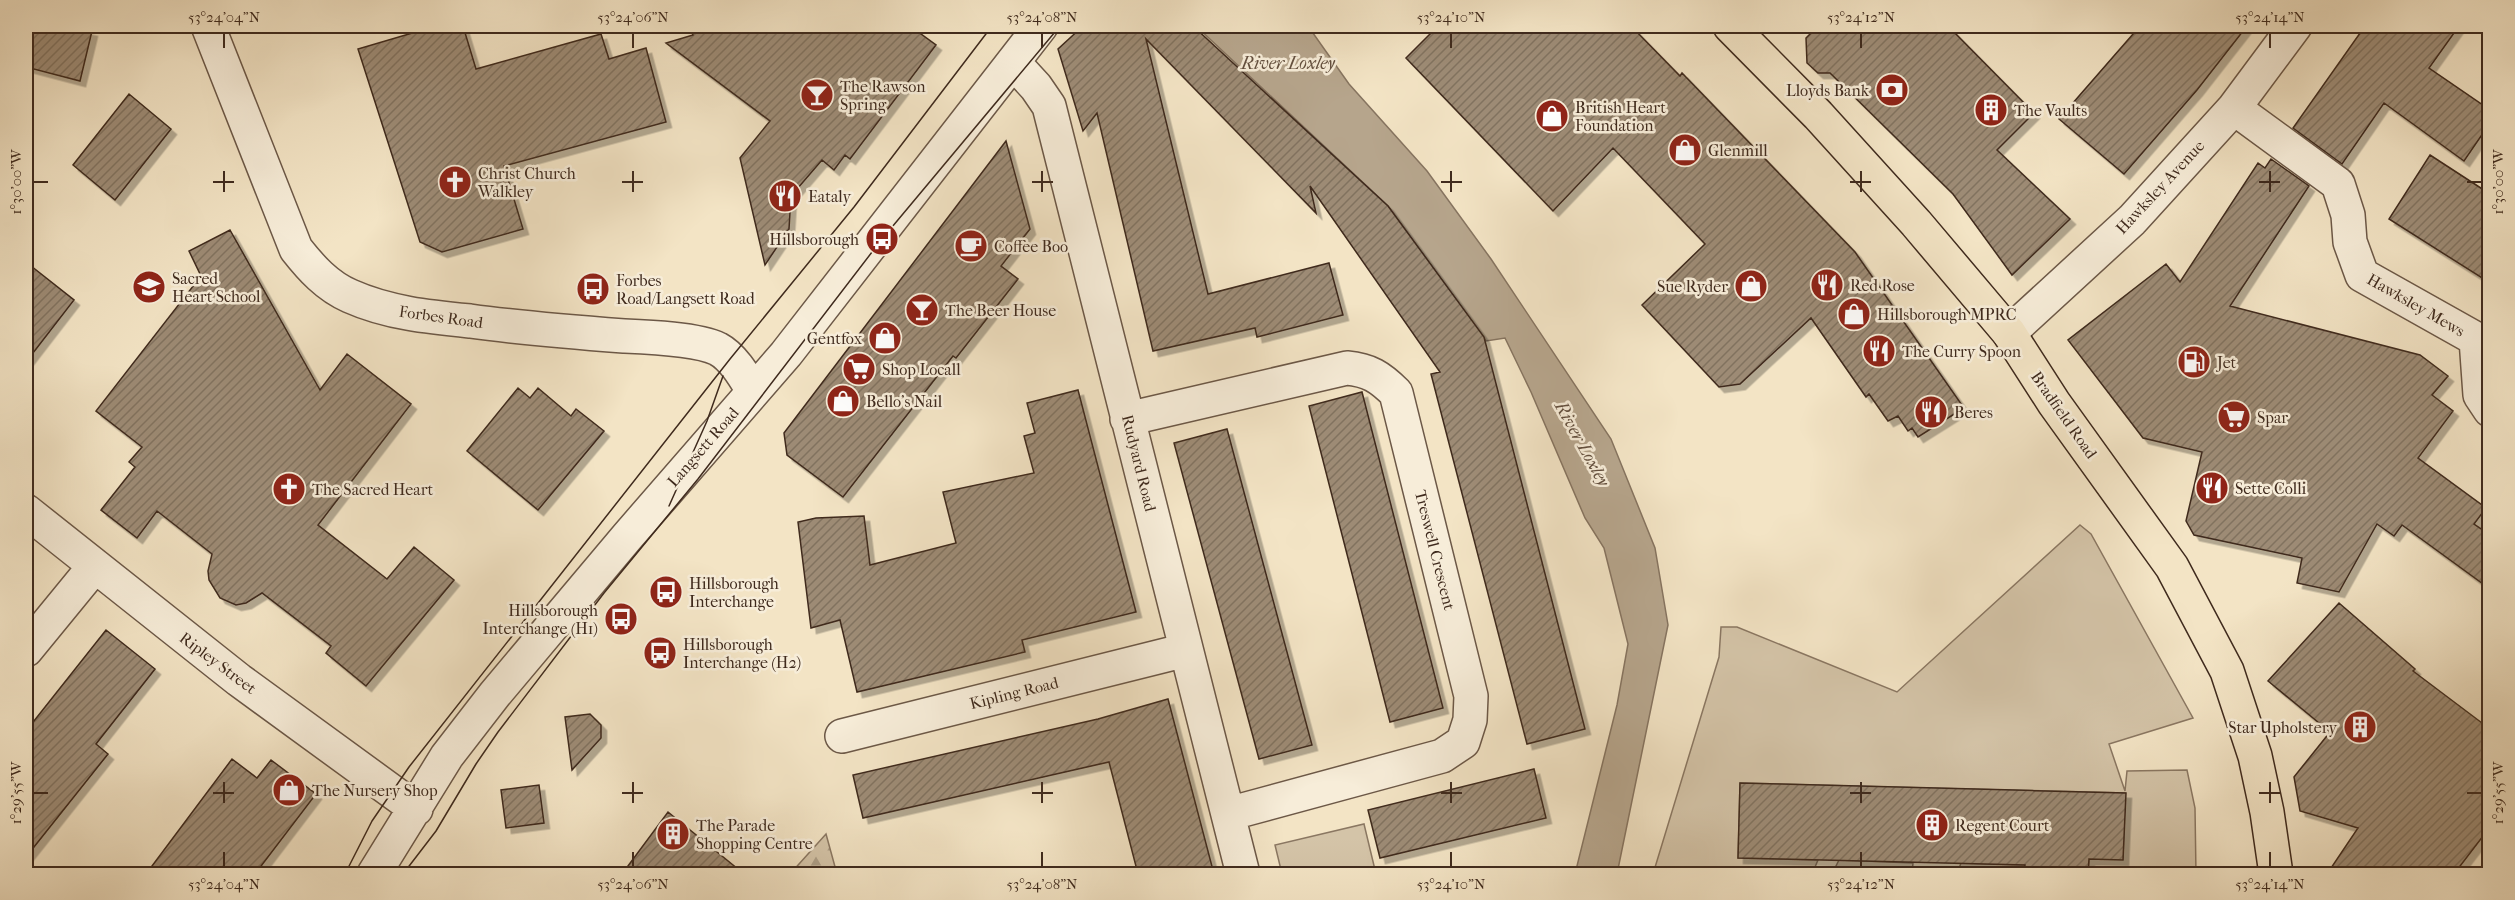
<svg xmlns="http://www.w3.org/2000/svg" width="2515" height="900" font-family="'IM FELL French Canon',serif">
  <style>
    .green { fill: #d4c4a8; stroke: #8a7762; stroke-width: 1.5 }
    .forest { fill: url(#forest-firs); stroke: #8a7762; stroke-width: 1.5 }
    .water { fill: #b6a58c; stroke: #867460; stroke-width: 1.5 }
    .building { fill: url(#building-hatch); stroke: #3f2a1d; stroke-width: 1.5; filter: url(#shadow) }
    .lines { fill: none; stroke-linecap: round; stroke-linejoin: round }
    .minor-casing { stroke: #6c5847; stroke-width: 36 }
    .major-casing { stroke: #3f2a1d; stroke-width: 36 }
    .minor { stroke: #f7edd9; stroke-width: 33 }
    .major { stroke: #f3e4c5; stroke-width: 33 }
    .tram { stroke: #3f2a1d; stroke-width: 1.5 }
    .ticks { fill: none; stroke: #3f2a1d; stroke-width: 2 }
    .labels { text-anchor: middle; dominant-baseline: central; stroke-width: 5; stroke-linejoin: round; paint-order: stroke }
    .poi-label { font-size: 16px; fill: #3f2a1d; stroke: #f7edd9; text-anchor: start }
    .street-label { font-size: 16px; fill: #3f2a1d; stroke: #f7edd9 }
    .water-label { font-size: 18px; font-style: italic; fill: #634f3e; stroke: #f7edd9 }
    .neatline { fill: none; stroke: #3f2a1d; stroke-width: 2 }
    .ticks-label { font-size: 15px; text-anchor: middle; fill: #3f2a1d }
  </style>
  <defs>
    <pattern id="forest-firs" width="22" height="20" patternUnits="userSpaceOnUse" patternTransform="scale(1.5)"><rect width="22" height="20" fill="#d4c4a8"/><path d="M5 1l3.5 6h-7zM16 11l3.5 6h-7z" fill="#ad9f88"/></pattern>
    <pattern id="building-hatch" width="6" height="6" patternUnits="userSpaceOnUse" patternTransform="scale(1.5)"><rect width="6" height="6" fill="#9d8b74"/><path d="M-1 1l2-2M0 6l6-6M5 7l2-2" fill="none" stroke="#81725f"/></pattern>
    <filter id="shadow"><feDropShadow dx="5.5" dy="5.5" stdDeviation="0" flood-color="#0004"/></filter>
  </defs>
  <rect width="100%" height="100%" fill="#f3e4c5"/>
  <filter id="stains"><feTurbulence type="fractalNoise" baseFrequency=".00333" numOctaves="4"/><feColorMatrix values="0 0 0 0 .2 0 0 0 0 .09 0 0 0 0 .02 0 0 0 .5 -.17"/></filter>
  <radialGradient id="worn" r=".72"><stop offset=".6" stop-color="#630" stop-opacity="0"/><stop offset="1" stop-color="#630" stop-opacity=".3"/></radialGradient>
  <path class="green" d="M2080,525l11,9 102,184 -84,26 16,47 2,-20 60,-1 8,38 1,66h-108l1,-15h34l2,-66 -385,-10 -2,75 80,2 -6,14h-159l66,-217 2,-30h16l160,65z
    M1364,824l12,50h-94l-7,-29z
    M1839,860l74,3 -1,11h-80z
    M1961,863l64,2 -1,9h-67z"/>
  <path class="forest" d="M826,834l11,40h-47z"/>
  <path class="water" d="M1196,26h112l41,58 78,87 64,88 120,180 44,109 13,77 -51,249h-42l42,-169 11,-61 -24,-96 -19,-30 -54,-126 -26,-54 -19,3 -98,-135z"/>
  <path class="building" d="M26,26h44l22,5 -12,50 -54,-14z
    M436,26h27l13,43 125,-35 8,25 37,-11 20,74 -162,44 19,63 -81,23 -22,-10 -62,-193z
    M691,26h219l26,19 -86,114 -5,-4 -11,15 -12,-10 -31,36 -2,33 -24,36 -25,-107 30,-37 -104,-78 27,-8z
    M1083,26h110l195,180 96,131 101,392 -58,15 -96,-370 9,-2 -130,-186 6,27 -170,-174 62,255 121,-31 14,52 -86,22 -2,-9 -102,23 -56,-238 -14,18 -25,-82z
    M1438,26h193l49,50 2,-3 173,179 109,156 -46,29 -6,-9 -4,3 -10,-15 -10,5 -19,-27 -3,3 -55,-79 -71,66 -21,3 -77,-82 63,-61 -92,-96 -60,63 -147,-153z
    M1818,26h130l86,87 -37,37 73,69 -58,56 -59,-81 -123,-121h-12l-11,-10 -1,-25z
    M2140,26h107l-50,64 -73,84 -65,-55z
    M2365,26h94l-30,42 61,42v13l-26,38 -80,-58 -42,61 -49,-36z
    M129,94l42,35 -56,71 -42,-35z
    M1006,141l24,88 -29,37 17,13 -62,79 -3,-2 -110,141 -56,-42 -3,-22z
    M2430,155l60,39v89l-101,-64z
    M2271,159l38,27 -79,120 190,49 28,21 -16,19 21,16 -35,47 68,50 -12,16 16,11v54l-88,-64 -8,11 -17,-12 -38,68 -42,-9 5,-25 -108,-23 -8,-14 16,-69 -59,-14 -75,-98 98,-76 14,18 78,-119 7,5z
    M230,230l90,160 27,-36 64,50 -93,121 69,54 27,-32 40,33 -88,106 -40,-33 5,-7 -69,-53 -16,10 -10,2 -16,-7 -11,-18 -1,-9 4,-17 -55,-43 -20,27 -36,-28 34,-43 -6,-5 13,-15 -46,-36 105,-135 -12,-25z
    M26,262l48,38 -48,62z
    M518,388l12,10 8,-10 33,28 5,-7 28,22 -66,79 -71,-59z
    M1078,390l58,222 -114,28 3,12 -168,40 -17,-72 -29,8 -13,-106 18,-4 48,-2 6,49 86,-22 -13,-51 91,-19 -10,-37 11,-3 -8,-30z
    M1362,392l81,316 -53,14 -81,-316z
    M1227,429l85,316 -53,14 -85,-316z
    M2339,603l76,66 -2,2 77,58v98l-36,47h-127l31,-46 -58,-17 -6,-34 36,-45 -62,-51z
    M106,630l49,39 -59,75 12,10 -82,103v-126z
    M1168,699l46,175h-76l-29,-112 -246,56 -10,-43 245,-56z
    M590,714l11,11v13l-29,32 -7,-53z
    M232,759l25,19 14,-18 45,34 -61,80h-109z
    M1534,769l12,49 -166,40 -12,-48z
    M1740,783l386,10 -3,67 -34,-1 -1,15h-64l1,-9 -287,-7z
    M539,785l5,38 -38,5 -5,-38z
    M668,812l76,62h-122z"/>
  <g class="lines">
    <g class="minor-casing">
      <path id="minor" d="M208,26l88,223c15,19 31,37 54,47 38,17 79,21 120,25 51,7 102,11 154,15 24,1 74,3 94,13 15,8 26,27 35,42
        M1013,62l23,25 13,19 194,768
        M2234,108l104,76 10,31 2,27 12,33 114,64 4,56 10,15
        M2009,333l123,-113 102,-112 61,-82
        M1127,419l220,-51c22,2 33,9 49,25l75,303 -1,24 -7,22 -21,14 -214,58
        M26,511l213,169 177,129
        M26,650l68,-83
        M842,736l344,-86
        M374,874l73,-118 48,-62 132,-157 159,-183 255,-328"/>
    </g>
    <g class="major-casing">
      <path id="major" d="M1730,26l88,89 98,108 93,110 45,70 118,164 55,104 28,85 12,56 9,62"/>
    </g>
    <use href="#minor" class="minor"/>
    <use href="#major" class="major"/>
    <path class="tram" d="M669,506l38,-85 16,-45
      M345,874l27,-53 37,-54 321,-408 124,-152 138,-181
      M403,874l33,-43 40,-67 22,-32 106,-139 94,-114 184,-240 178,-213"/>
  </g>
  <path class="ticks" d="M224,33v15M633,33v15M1042,33v15M1451,33v15M1861,33v15M2270,33v15M224,171v21M633,171v21M1042,171v21M1451,171v21M1861,171v21M2270,171v21M33,182h15M213,182h21M622,182h21M1032,182h21M1441,182h21M1850,182h21M2259,182h21M2467,182h15M224,782v21M633,782v21M1042,782v21M1451,782v21M1861,782v21M2270,782v21M33,793h15M213,793h21M622,793h21M1032,793h21M1441,793h21M1850,793h21M2259,793h21M2467,793h15M224,852v15M633,852v15M1042,852v15M1451,852v15M1861,852v15M2270,852v15"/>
  <defs>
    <g id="bank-disc" transform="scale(1.725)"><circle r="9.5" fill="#8f2418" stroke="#f7edd9"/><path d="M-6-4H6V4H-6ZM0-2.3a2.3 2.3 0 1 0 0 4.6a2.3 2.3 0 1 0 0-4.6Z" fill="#fff"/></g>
    <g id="bar-disc" transform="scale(1.725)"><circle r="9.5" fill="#8f2418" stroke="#f7edd9"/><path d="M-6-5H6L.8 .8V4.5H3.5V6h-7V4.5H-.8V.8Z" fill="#fff"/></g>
    <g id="building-disc" transform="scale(1.725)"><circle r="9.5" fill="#8f2418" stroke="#f7edd9"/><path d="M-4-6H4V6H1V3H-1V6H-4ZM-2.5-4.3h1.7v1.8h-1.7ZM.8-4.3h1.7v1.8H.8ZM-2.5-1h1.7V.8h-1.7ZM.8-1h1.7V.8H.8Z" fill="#fff"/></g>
    <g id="shop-disc" transform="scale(1.725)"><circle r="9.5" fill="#8f2418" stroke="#f7edd9"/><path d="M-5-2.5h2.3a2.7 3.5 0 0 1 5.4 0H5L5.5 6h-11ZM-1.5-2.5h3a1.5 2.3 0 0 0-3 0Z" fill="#fff"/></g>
    <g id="church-disc" transform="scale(1.725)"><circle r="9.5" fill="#8f2418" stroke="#f7edd9"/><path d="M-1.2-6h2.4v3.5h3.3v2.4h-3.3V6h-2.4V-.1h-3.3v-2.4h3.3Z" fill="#fff"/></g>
    <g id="restaurant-disc" transform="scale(1.725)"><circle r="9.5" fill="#8f2418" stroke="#f7edd9"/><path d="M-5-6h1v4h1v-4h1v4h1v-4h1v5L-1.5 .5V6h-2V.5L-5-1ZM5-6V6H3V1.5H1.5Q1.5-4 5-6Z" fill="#fff"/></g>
    <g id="bus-disc" transform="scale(1.725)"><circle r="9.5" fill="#8f2418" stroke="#f7edd9"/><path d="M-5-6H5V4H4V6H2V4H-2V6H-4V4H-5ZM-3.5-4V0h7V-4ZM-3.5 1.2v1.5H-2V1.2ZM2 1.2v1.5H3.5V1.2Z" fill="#fff"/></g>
    <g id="cafe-disc" transform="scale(1.725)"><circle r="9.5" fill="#8f2418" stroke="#f7edd9"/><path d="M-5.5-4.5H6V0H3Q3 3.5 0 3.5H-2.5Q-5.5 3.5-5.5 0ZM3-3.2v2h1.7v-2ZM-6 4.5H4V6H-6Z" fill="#fff"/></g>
    <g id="school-disc" transform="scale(1.725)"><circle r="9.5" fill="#8f2418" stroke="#f7edd9"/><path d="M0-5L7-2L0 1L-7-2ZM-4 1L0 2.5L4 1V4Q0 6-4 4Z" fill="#fff"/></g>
    <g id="fuel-disc" transform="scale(1.725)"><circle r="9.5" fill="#8f2418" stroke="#f7edd9"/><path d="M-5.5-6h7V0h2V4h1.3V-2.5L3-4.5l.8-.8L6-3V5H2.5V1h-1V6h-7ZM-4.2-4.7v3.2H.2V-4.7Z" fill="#fff"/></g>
    <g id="supermarket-disc" transform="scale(1.725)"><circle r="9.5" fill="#8f2418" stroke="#f7edd9"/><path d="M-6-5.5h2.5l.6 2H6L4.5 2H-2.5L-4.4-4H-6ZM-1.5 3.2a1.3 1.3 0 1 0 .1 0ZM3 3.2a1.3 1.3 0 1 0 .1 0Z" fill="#fff"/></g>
  </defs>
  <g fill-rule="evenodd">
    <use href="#bank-disc" x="1892" y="90"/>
    <use href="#bar-disc" x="817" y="95"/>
    <use href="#building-disc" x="1991" y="110"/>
    <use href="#shop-disc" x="1552" y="116"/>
    <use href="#shop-disc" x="1685" y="150"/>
    <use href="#church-disc" x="455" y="182"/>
    <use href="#restaurant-disc" x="785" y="196"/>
    <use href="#bus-disc" x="882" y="239"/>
    <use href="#cafe-disc" x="971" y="246"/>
    <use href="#restaurant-disc" x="1827" y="285"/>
    <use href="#shop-disc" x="1751" y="286"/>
    <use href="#school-disc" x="149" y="287"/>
    <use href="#bus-disc" x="593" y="289"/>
    <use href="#bar-disc" x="922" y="310"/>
    <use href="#shop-disc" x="1854" y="314"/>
    <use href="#shop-disc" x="885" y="338"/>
    <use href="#restaurant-disc" x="1879" y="351"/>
    <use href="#fuel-disc" x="2194" y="362"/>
    <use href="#supermarket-disc" x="859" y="369"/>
    <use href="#shop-disc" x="843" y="401"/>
    <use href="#restaurant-disc" x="1931" y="412"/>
    <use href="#supermarket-disc" x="2234" y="417"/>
    <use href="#restaurant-disc" x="2212" y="488"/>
    <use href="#church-disc" x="289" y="489"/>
    <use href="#bus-disc" x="666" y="592"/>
    <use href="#bus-disc" x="621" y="619"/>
    <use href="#bus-disc" x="660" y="653"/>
    <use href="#building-disc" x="2360" y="727"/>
    <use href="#shop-disc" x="289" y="790"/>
    <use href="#building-disc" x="1932" y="825"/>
    <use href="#building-disc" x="673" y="834"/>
  </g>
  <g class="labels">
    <g class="poi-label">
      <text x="840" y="86">The Rawson<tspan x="840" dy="18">Spring</tspan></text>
      <text x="1869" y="90" text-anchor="end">Lloyds Bank</text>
      <text x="1575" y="107">British Heart<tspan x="1575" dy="18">Foundation</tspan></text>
      <text x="2014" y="110">The Vaults</text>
      <text x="1708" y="150">Glenmill</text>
      <text x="478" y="173">Christ Church<tspan x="478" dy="18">Walkley</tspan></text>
      <text x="808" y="196">Eataly</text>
      <text x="859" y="239" text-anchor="end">Hillsborough</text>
      <text x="994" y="246">Coffee Boo</text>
      <text x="172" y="278">Sacred<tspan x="172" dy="18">Heart School</tspan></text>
      <text x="616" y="280">Forbes<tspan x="616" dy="18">Road/Langsett Road</tspan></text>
      <text x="1850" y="285">Red Rose</text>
      <text x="1728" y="286" text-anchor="end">Sue Ryder</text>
      <text x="945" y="310">The Beer House</text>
      <text x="1877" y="314">Hillsborough MPRC</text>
      <text x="862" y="338" text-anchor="end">Gentfox</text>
      <text x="1902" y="351">The Curry Spoon</text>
      <text x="2217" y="362">Jet</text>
      <text x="882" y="369">Shop Locall</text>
      <text x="866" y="401">Bello’s Nail</text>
      <text x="1954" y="412">Beres</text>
      <text x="2257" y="417">Spar</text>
      <text x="2235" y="488">Sette Colli</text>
      <text x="312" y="489">The Sacred Heart</text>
      <text x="689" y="583">Hillsborough<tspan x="689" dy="18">Interchange</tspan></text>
      <text x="598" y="610" text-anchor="end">Hillsborough<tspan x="598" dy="18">Interchange (H1)</tspan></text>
      <text x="683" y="644">Hillsborough<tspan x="683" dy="18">Interchange (H2)</tspan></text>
      <text x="2337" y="727" text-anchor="end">Star Upholstery</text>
      <text x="312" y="790">The Nursery Shop</text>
      <text x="696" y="825">The Parade<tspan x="696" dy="18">Shopping Centre</tspan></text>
      <text x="1955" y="825">Regent Court</text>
    </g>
    <g class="street-label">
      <text transform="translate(2160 187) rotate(-47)">Hawksley Avenue</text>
      <text transform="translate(2416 305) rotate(30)">Hawksley Mews</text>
      <text transform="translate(441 317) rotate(8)">Forbes Road</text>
      <text transform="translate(2064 415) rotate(55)">Bradfield Road</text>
      <text transform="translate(703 447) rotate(-49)">Langsett Road</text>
      <text transform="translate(1139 463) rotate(76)">Rudyard Road</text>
      <text transform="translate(1435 550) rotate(76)">Treswell Crescent</text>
      <text transform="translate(218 663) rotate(37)">Ripley Street</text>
      <text transform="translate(1014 693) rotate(-14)">Kipling Road</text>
    </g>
    <g class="water-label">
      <text x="1288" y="63">River Loxley</text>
      <text transform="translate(1582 444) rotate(61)">River Loxley</text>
    </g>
  </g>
  <rect width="2515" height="900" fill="none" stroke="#f3e4c5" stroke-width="66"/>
  <rect x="33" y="33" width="2449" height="834" class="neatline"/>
  <g class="ticks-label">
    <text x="224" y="22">53°24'04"N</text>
    <text x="633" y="22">53°24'06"N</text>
    <text x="1042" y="22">53°24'08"N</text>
    <text x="1451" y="22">53°24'10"N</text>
    <text x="1861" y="22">53°24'12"N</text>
    <text x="2270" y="22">53°24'14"N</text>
    <text transform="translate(2498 182) rotate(-90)" y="5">1°30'00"W</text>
    <text transform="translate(16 182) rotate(-90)" y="5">1°30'00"W</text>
    <text transform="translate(2498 793) rotate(-90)" y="5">1°29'55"W</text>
    <text transform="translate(16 793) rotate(-90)" y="5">1°29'55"W</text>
    <text x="224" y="889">53°24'04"N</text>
    <text x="633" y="889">53°24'06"N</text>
    <text x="1042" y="889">53°24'08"N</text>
    <text x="1451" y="889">53°24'10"N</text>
    <text x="1861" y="889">53°24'12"N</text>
    <text x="2270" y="889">53°24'14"N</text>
  </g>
  <rect width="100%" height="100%" filter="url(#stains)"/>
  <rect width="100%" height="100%" fill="url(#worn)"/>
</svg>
